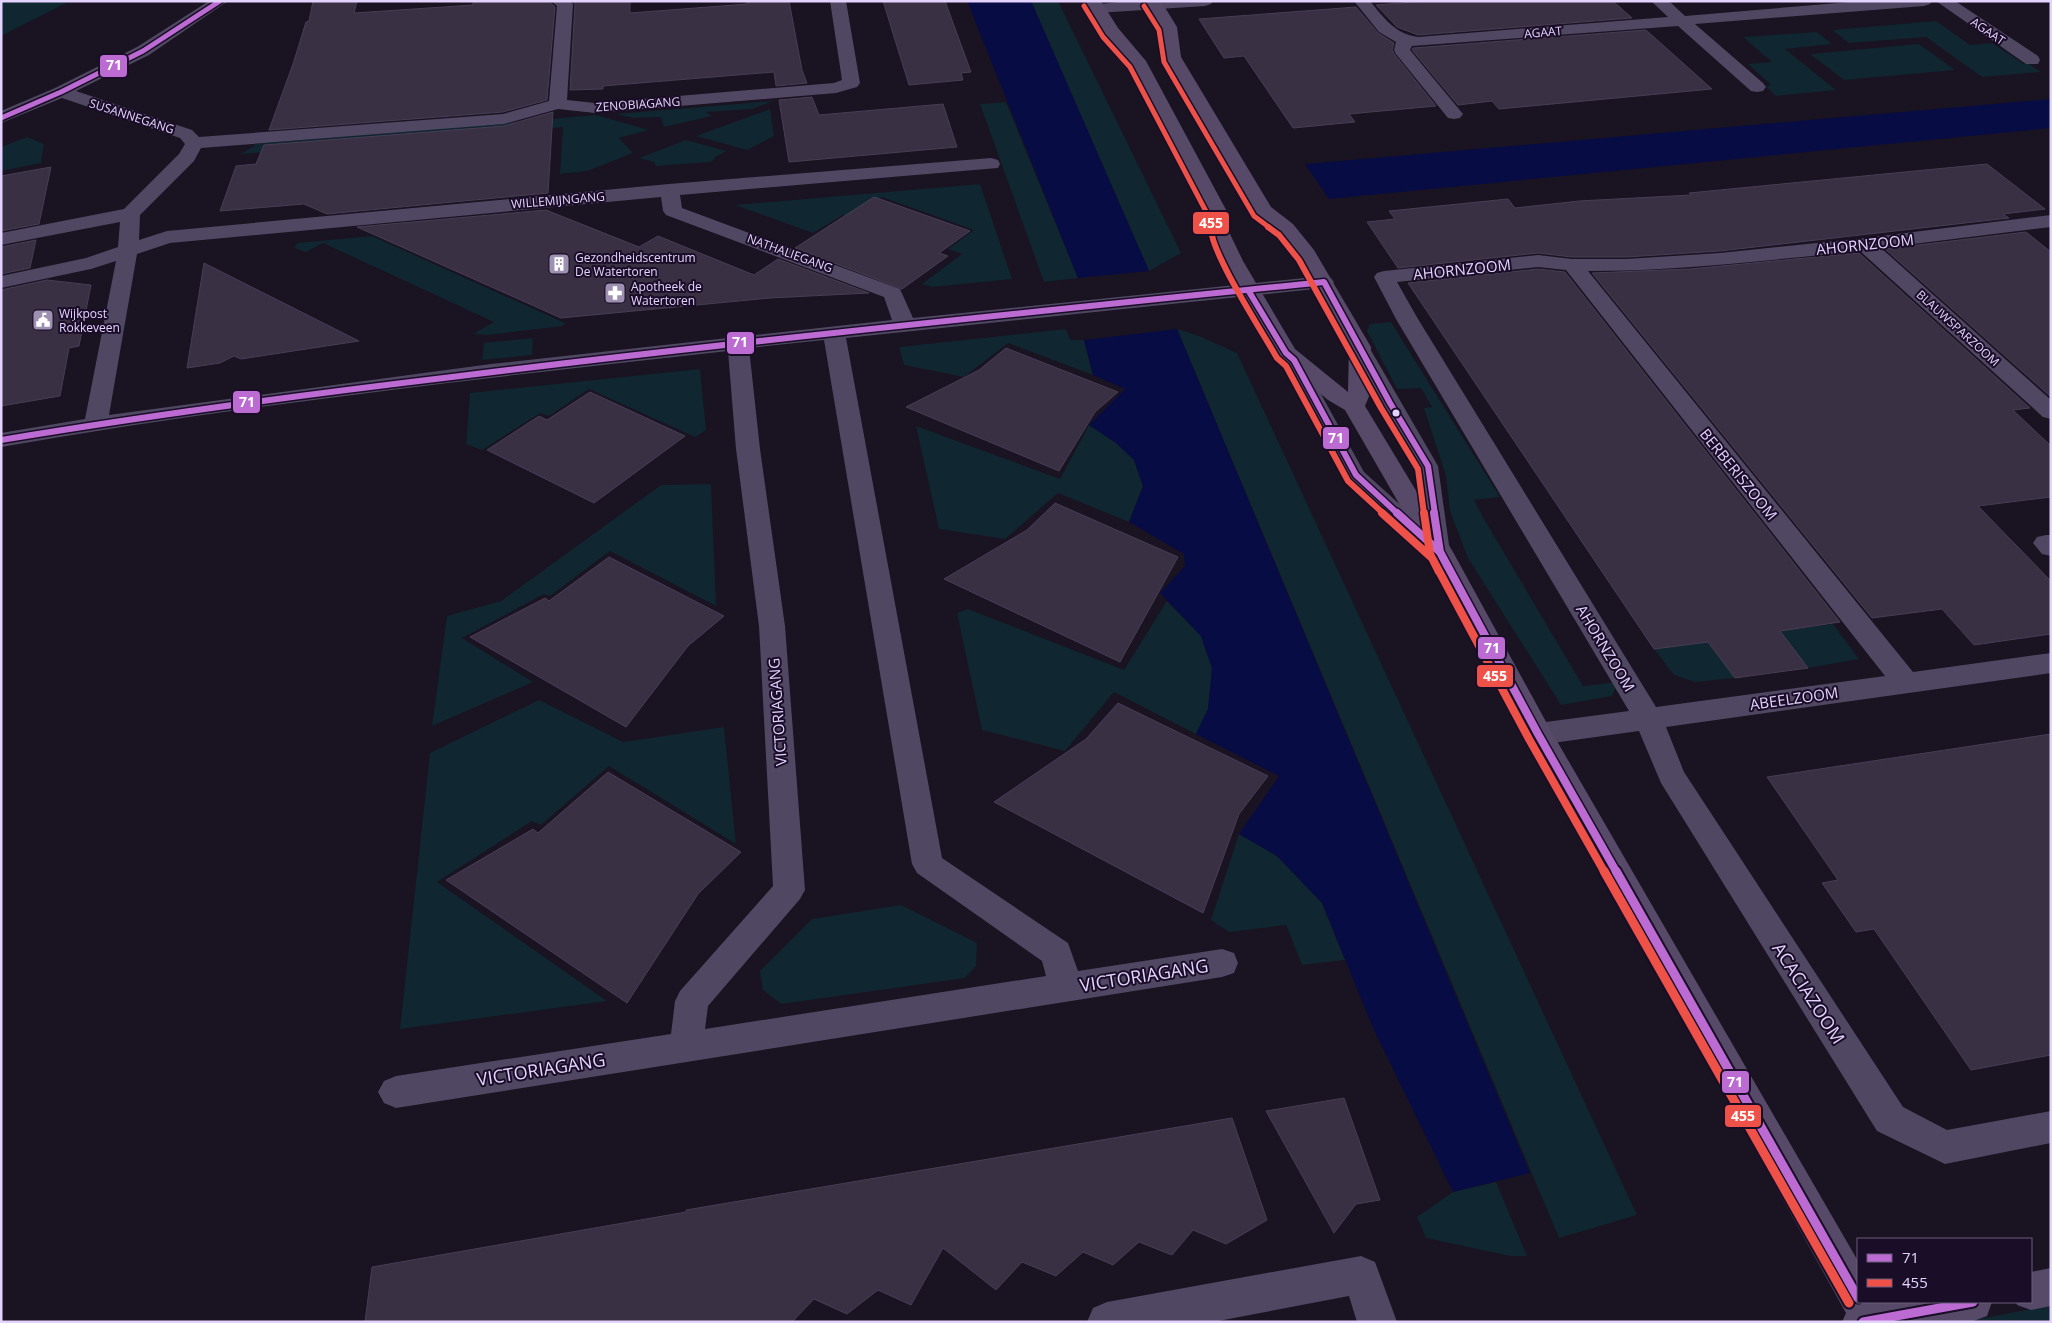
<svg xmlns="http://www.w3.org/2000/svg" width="2052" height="1323" font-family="'Open Sans',sans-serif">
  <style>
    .green { fill: #102630 }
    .water { fill: #070c44 }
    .building { fill: #393143; stroke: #483d56 }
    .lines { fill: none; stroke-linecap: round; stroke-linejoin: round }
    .lane { fill: #504762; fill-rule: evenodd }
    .street { fill: #504762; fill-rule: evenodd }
    .secondary { fill: #564a68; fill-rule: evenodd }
    .bus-1-far3-casing { stroke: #190d27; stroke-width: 8 }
    .bus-1-far2-casing { stroke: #190d27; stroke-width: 9 }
    .bus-1-far1-casing { stroke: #190d27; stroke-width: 11 }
    .bus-1-casing { stroke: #190d27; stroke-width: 13 }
    .bus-2-far3-casing { stroke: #190d27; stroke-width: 8 }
    .bus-2-far2-casing { stroke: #190d27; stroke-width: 9 }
    .bus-2-far1-casing { stroke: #190d27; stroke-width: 11 }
    .bus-2-casing { stroke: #190d27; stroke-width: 13 }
    .bus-1-far3 { stroke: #bb6bd1; stroke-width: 5 }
    .bus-1-far2 { stroke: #bb6bd1; stroke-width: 6 }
    .bus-1-far1 { stroke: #bb6bd1; stroke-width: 8 }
    .bus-1 { stroke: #bb6bd1; stroke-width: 9 }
    .bus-2-far3 { stroke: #ee5148; stroke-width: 5 }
    .bus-2-far2 { stroke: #ee5148; stroke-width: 6 }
    .bus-2-far1 { stroke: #ee5148; stroke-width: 8 }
    .bus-2 { stroke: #ee5148; stroke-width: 9 }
    .bus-dot { fill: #e5d3ff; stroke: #190d27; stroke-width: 2 }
    .labels { text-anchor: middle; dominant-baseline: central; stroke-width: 4; stroke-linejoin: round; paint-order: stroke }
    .far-street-label { font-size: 12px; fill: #e5d3ff; stroke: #190d27 }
    .far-poi-label { font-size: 12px; fill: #e5d3ff; stroke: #190d27; text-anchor: start }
    .street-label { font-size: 15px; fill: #e5d3ff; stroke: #190d27 }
    .near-street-label { font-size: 18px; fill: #e5d3ff; stroke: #190d27 }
    .line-badge { stroke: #190d27; stroke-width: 2 }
    .badge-label { font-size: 14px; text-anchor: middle; font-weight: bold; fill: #fff }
  </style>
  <rect width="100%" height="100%" fill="#1a1321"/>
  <path class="green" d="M1,1h69l-69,35z
    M1031,1h27l123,252 -32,18z
    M1936,21l34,24 22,-2 32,21h5l12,8 -59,5 -56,-40 -77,6 -17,-13z
    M1817,32l15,12 -47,5 51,41 -60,6 -10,-10 5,-1 -23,-21 24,-2 -29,-25z
    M1919,44l36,26 -111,10 -34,-26z
    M773,101l-21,8 -46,3 6,4 -48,11 -3,-10 -28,1 -17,-4z
    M1006,102l72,176 -34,4 -64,-178z
    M770,109l4,27 -27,14 -51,-14z
    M596,115l53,15 -30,8 14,15 -46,18 -27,3 3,-47 -323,27 13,-7 2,-3z
    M27,137l17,7 -3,19 -40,8v-24z
    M686,140l41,11 -12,6 -3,5 -56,4 -2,-4 -15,-4z
    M980,184l32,95 -80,8 -10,-3 40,-30 -14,-5 26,-19 -92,-33 -31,21 -8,-3 -30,18 -78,-28z
    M372,236l193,87 -2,3 -75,9 -15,-1 21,-12 -171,-79 -17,9 -12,-4 3,-5z
    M1391,322l109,175 -26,3 10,19 99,167 35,-4 -6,14 -51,9 -93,-147 -18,-47 -4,-35 -22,-68 8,-1 -11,-19 -24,1 -30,-58 3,-7z
    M1066,329l4,11h14l9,35 -85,-32 -44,34 -60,-12 -5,-18z
    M1177,329l22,7 38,17 400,862 -78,23z
    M533,338l-1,17 -50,5 2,-17z
    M700,369l6,61 -11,7 -106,-48 -40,27 -9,-3 -58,37 -16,-6 4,-51z
    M1089,425l27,18 18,17 9,26 -14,36 -71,-29 -53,46 -66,-10 -23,-103 144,53z
    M711,484l5,122 -106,-55 -60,45 -6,-2 -82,44 71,44 -101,44 15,-110 54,-15 160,-116z
    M1167,601l34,35 11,32 -4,41 -12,25 -82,-42 -49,59 -83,-21 -25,-117 11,-4 156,61z
    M1833,624l26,35 -51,9 -28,-37z
    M1708,642l27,36 -40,4 -21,-7 -20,-26z
    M539,700l84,42 101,-15 12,117 -127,-78 -68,59 -9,-4 -95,61 170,119 -207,28 30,-276z
    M1239,834l38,22 45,47 23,57 -43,5 -16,-40 -57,7 -18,-12z
    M901,905l76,38 -1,23 -11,12 -184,26 -18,-14 -3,-19 52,-52z
    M1496,1182l31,74h-17l-84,-18 -9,-21 36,-25z
    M2051,1305v17l-77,-2z"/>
  <path class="water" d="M967,1h64l118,270 -71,7z
    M2051,99v29l-722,71 -24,-35z
    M1177,329l353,844 -77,19 -80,-164 -51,-125 -45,-47 -38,-22 40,-58 -83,-42 12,-25 4,-41 -11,-32 -41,-43 25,-27 -1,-12 -55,-32 14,-36 -9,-26 -18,-17 -27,-18 36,-36 -32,-14 -9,-35z"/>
  <path class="building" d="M313,1h44l-3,12 119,-8v-4h76l6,6 -8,93 -44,12 -234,18 24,-66 13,-42 3,-1z
    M573,1h57v12l117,-9v-3h42l13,69 5,13 -31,3 -2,-14 -171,14v3l-33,1 5,-86z
    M883,1h62l26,71 -10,1 2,7 -54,5z
    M1426,1h187l19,17 -214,17 -21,-8 -21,-22z
    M1356,7l22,26 16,10 -2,7 3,5 41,51 -87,8 6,8 -62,6 -49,-72 -20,2 -25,-39z
    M1646,30l66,59 -213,20 -7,-8 -34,4 -46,-55 1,-2z
    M812,97l7,18 124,-11 14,43 -168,15 -10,-62z
    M553,112l-5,81 -221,21 -23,-10 -84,7 16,-45 20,-2 8,-19 240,-19z
    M1987,164l58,45 -42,5 6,4 -289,33 -94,6h-54l-34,-4 -140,15 -31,-46 28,-3 -6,-8 119,-12 7,9 64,-7 112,-6 -2,-2z
    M51,167l-12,57 -38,7v-55z
    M874,197l96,34 -31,22 9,3 -46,33 -107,-41z
    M546,210l93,37 19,-11 96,39 24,-16 91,34 -99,5 -209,20 -204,-91z
    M2026,232l25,20v145l-166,-148z
    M36,240l-6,28 -29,6v-27z
    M1859,253l171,155 -17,2 38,36v51l-73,9 73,75v53l-77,11 -32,-36 -70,9 -280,-345 98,-4z
    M204,263l155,78 -118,18 -7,-3 -14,7 -33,5z
    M1538,269l27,3 275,350 -60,9 28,37 -73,10 -27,-36 -54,7 -246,-366z
    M47,280l44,5 -12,61 -10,2 -9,48 -59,10v-116z
    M1006,348l112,44 -23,20 -36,59 -153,-64 73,-37z
    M590,392l95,44 -91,67 -107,-53 52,-34 8,4z
    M1055,503l123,54 -58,105 -176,-83 83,-49z
    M609,557l115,59 -36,30 -62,81 -156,-90 75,-39 4,3z
    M1118,703l150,73 -29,38 -36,99 -209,-111 92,-63z
    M2051,734v321l-80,15 -97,-141 -18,3 -34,-49 16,-3 -71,-103z
    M608,772l133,80 -43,42 -71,109 -181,-123 87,-51 5,4z
    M1344,1098l36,102 -24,4 -22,29 -68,-122z
    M1232,1118l35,102 -41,24 -33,-14 -21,25 -33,-13 -26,23 -30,-13 -27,24 -34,-14 -26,28 -53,-42 -32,57 -33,-15 -31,24 -33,-15 -22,23h-427l7,-55 314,-55v-2z"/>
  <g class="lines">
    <path class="lane" d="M1360,342l6,1 3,4 69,119 12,86 -3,5 -7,2 -7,-2 -3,-5 -4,-1 -77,-72 -64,-119 3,-4 6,-1 6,1 64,116 62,56 -8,-62 -67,-119 3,-4z"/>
    <path class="street" d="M209,1h19l-79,54 -73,36 116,39 7,7 304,-23 46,-13 8,-95 -6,-5h20l2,3 -6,96 28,3 239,-20 8,-3 -12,-79h16l14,82 -3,4 -21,6 -241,20 -37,-4 -54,15 -303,24 -7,13 -54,54 -1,25 28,-9 502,-47 322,-26 7,2 2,4 -2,4 -318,27 2,13 218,81 13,29 411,-42 7,2 3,4 -3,4 -7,2 -478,50 96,520 126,85 10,28 144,-22 12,4 4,10 -4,10 -12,4 -826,131 -12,-5 -6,-11 6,-11 12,-5 275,-42 4,-33 5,-10 93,-105 -14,-260 -23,-177 -8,-98c-243,27 -486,54 -727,96v-14l84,-14 31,-158 -25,8 -90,19v-12l85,-18 32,-11 2,-25 -119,23v-12l123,-24 55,-55 6,-10 -5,-6 -118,-40 -61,25v-12l54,-23 82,-41zM661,197l2,14 3,4 218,82 8,23 -401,44 -382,51 28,-161 33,-11zM824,340l88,524 5,9 125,88 4,15 -341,53 3,-23 92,-107 5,-9 -20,-264 -25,-177 -11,-101z
      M1128,1h85l-2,3 -6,2 -108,7 -6,-2 -2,-3 2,-3z
      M1354,1h16c14,17 25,33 48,36l250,-20 -17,-16h18l16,15 177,-15h70l-2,3 -6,2 -229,18 68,59 3,4 -3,4 -6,1 -6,-1 -73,-65 -266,20 -2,4 53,64 -3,4 -6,1 -6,-1 -52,-64 -2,-4 2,-8 -17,-10z
      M1936,1h19l83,55 2,4 -2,4h-12z
      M2051,215v12l-170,21 170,152v19l-8,-2 -183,-166c-90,9 -181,20 -272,20l325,401 138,-19v20l-385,54 18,45 219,335 44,23 104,-19v32l-106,21 -68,-33 -216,-348 -22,-52 -101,14 -10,-3 -4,-8 4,-8 10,-3 91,-12 -233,-392 -22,-42 3,-4 7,-2 154,-16 34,4h54l94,-6 145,-15zM1538,267l28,3 319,406 -229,31 -238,-388 -21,-37z
      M2046,535h5v21l-9,-2 -9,-11 4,-6z
      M1361,1256l14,6 22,60h-40l-8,-26 -136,26h-126l6,-14 14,-6z"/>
    <path class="secondary" d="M1085,1h16l17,27 28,33 85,158 -1,15 13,27 52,88 53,43 1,-45 -51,-91 -19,-24 -26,-21 -88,-154 -4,-30 -16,-26h16l16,26 4,30 90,150 22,17 21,26 57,97 -1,47 -5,12 88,146 97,177 308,532v41h134l-5,14 -16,6h-129l4,-9 -322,-579 -97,-182 -82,-142 -17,-10 -50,-42 -55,-97 -13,-27 1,-15 -80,-156 -26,-29z
      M2051,1268v38l-20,4 -14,-5 -1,-3h15v-30z"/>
    <g class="bus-1-far3-casing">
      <path id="bus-1-far3" d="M1,118l60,-26 82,-41 77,-50"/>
    </g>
    <g class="bus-1-far2-casing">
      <path id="bus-1-far2" d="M1248,290l38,63 8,7 62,115 42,39
        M1,440c150,-25 300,-45 451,-63 290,-36 581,-65 872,-95l66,121 38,63 7,48"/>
    </g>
    <g class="bus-1-far1-casing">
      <path id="bus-1-far1" d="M1397,513l43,39 8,15
        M1434,513l6,39 98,182 79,139"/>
    </g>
    <g class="bus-1-casing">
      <path id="bus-1" d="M1616,871l242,427
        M1863,1322l110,-20"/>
    </g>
    <g class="bus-2-far3-casing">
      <path id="bus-2-far3" d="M1084,6l19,31 27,30 81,154v7
        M1144,6l15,24 5,32 90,154 16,12"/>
    </g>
    <g class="bus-2-far2-casing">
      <path id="bus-2-far2" d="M1211,227c-2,23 52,106 66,131l9,8 62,115 36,33
        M1268,227l11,8 20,25 82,148 37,61 6,45"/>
    </g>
    <g class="bus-2-far1-casing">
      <path id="bus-2-far1" d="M1382,513l50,45 97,181 76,134
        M1424,513l6,41 9,18"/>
    </g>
    <g class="bus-2-casing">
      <path id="bus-2" d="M1604,871l245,432"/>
    </g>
    <use href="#bus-1-far3" class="bus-1-far3"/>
    <use href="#bus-1-far2" class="bus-1-far2"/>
    <use href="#bus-1-far1" class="bus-1-far1"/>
    <use href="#bus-1" class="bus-1"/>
    <use href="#bus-2-far3" class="bus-2-far3"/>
    <use href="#bus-2-far2" class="bus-2-far2"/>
    <use href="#bus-2-far1" class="bus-2-far1"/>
    <use href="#bus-2" class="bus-2"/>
  </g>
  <defs>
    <g id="building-square" transform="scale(1.125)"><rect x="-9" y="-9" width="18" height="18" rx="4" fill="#9e90b1" stroke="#190d27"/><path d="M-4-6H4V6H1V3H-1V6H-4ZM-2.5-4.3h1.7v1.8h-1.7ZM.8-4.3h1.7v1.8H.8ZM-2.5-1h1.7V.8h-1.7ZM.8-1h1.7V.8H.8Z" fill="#fff"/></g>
    <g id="pharmacy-square" transform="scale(1.125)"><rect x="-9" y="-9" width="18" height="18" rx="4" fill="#9e90b1" stroke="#190d27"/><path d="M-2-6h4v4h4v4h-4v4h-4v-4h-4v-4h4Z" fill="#fff"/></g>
    <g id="civic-square" transform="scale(1.125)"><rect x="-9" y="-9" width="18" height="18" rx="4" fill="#9e90b1" stroke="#190d27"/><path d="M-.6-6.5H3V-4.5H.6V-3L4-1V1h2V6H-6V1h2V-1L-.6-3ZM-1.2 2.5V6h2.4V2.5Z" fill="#fff"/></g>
  </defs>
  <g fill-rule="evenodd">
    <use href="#building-square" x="559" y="264"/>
    <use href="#pharmacy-square" x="615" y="293"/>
    <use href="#civic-square" x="43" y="320"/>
  </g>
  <circle class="bus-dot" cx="1396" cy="413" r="4.5"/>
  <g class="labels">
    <g class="far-street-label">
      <text transform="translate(1988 31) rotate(34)">AGAAT</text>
      <text transform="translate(1543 32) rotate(-5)">AGAAT</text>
      <text transform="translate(638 104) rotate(-4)">ZENOBIAGANG</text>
      <text transform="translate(132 116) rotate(18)">SUSANNEGANG</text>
      <text transform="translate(558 200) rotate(-5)">WILLEMIJNGANG</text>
      <text transform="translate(790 253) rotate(20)">NATHALIEGANG</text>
      <text transform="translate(1958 328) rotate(42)">BLAUWSPARZOOM</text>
    </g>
    <g class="far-poi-label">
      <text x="575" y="257">Gezondheidscentrum<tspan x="575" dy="14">De Watertoren</tspan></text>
      <text x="631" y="286">Apotheek de<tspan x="631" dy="14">Watertoren</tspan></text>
      <text x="59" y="313">Wijkpost<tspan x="59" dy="14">Rokkeveen</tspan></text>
    </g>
    <g class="street-label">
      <text transform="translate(1865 244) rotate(-6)">AHORNZOOM</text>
      <text transform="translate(1462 269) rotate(-6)">AHORNZOOM</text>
      <text transform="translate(1739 474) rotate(51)">BERBERISZOOM</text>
      <text transform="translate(1606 648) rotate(59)">AHORNZOOM</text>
      <text transform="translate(1794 698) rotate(-8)">ABEELZOOM</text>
      <text transform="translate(777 712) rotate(-94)">VICTORIAGANG</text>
    </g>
    <g class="near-street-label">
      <text transform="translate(1144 975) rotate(-9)">VICTORIAGANG</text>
      <text transform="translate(1809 993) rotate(57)">ACACIAZOOM</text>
      <text transform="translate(541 1069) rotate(-9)">VICTORIAGANG</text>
    </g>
  </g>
  <g class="line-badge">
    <rect x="99" y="54" width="29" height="24" rx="5" fill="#bb6bd1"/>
    <rect x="1192" y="211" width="38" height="24" rx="5" fill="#ee5148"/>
    <rect x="726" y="331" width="29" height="24" rx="5" fill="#bb6bd1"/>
    <rect x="232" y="390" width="29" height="24" rx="5" fill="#bb6bd1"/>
    <rect x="1322" y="426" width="28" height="24" rx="5" fill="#bb6bd1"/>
    <rect x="1477" y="636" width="29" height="24" rx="5" fill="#bb6bd1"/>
    <rect x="1476" y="664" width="38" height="24" rx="5" fill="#ee5148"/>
    <rect x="1721" y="1070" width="29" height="24" rx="5" fill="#bb6bd1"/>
    <rect x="1724" y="1104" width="38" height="24" rx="5" fill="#ee5148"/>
  </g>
  <g class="badge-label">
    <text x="114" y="70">71</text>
    <text x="1211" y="228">455</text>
    <text x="740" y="347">71</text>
    <text x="247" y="407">71</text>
    <text x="1336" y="443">71</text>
    <text x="1492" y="653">71</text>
    <text x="1495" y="681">455</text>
    <text x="1735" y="1087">71</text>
    <text x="1743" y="1121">455</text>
  </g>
  <rect width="2052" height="1323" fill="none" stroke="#e5d3ff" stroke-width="5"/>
  <rect x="1857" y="1238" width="175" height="65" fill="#190d27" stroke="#6b5c7d"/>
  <rect x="1867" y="1254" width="25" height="8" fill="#bb6bd1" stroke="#6b5c7d"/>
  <text x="1902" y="1263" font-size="15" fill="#e5d3ff">71</text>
  <rect x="1867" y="1279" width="25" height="8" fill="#ee5148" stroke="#6b5c7d"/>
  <text x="1902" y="1288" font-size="15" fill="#e5d3ff">455</text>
</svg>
